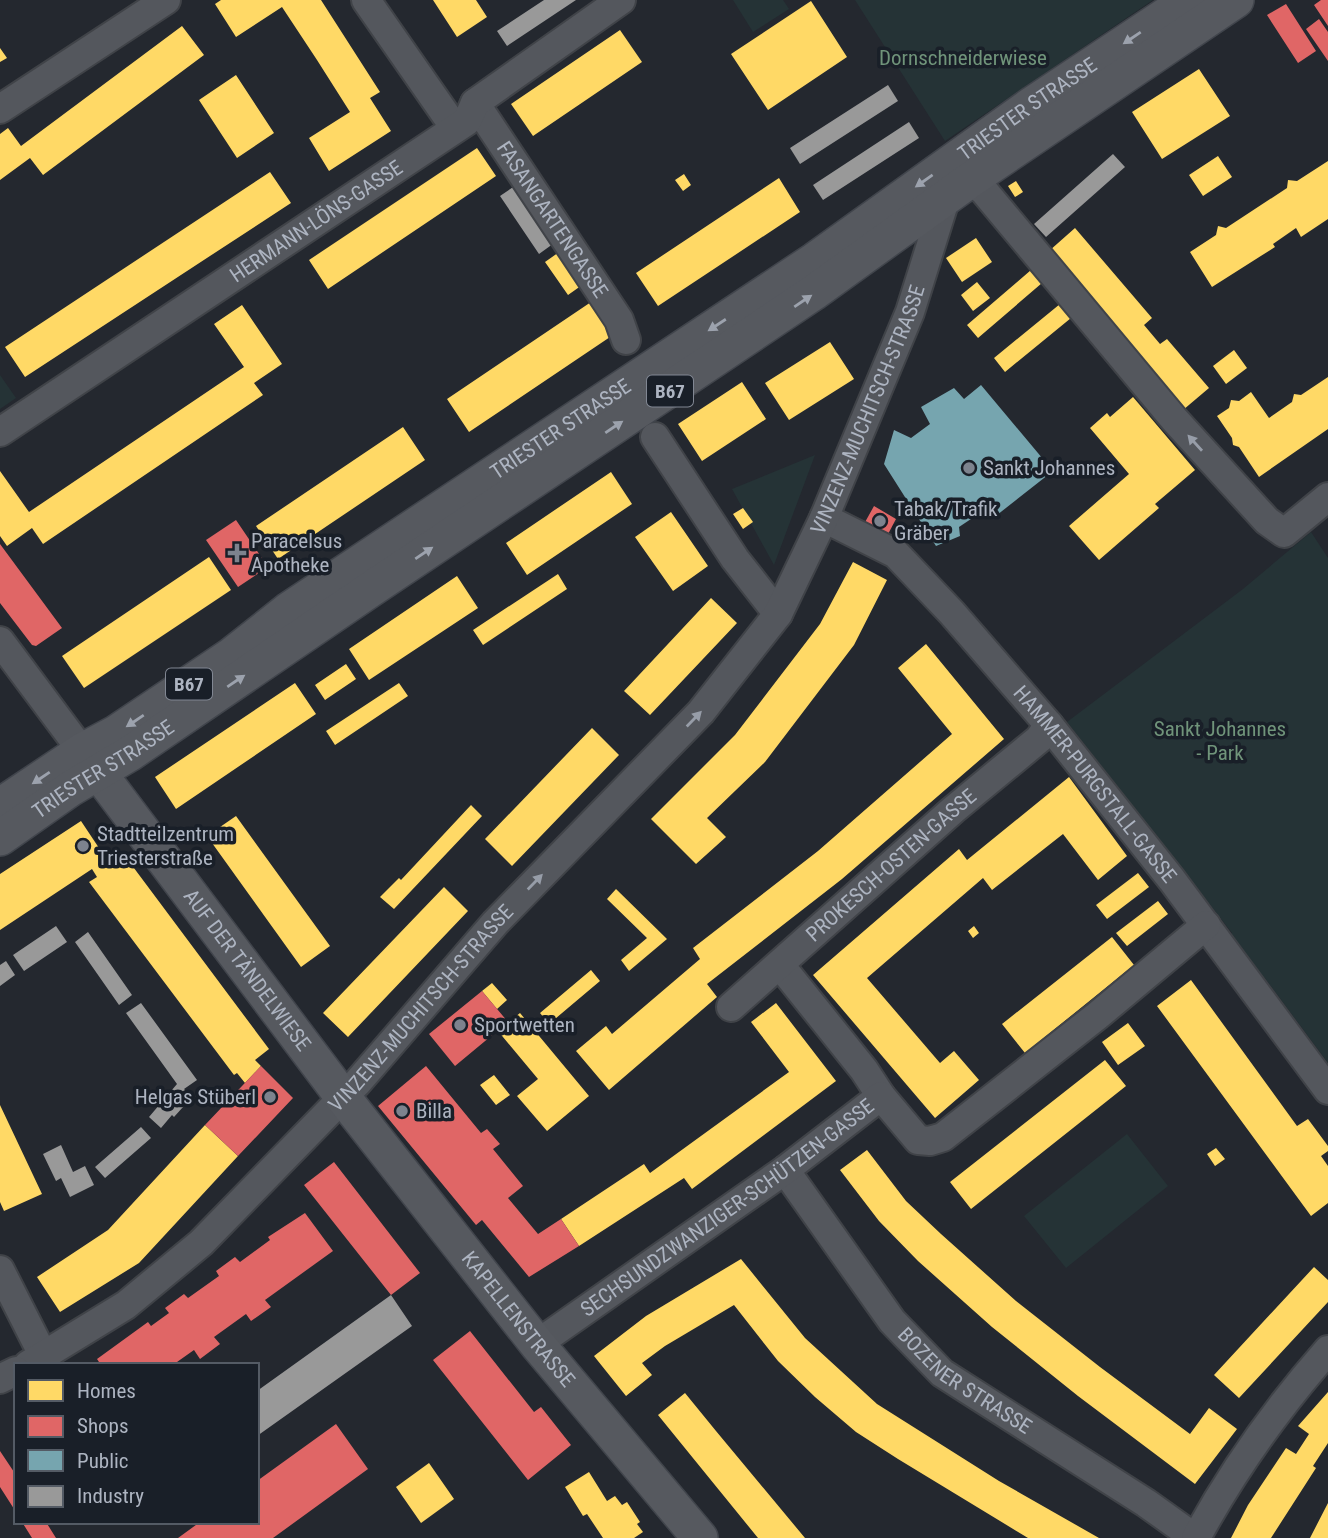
<svg xmlns="http://www.w3.org/2000/svg" width="1328" height="1538" font-family="'Roboto Condensed',sans-serif">
  <style>
    .green { fill: #253336 }
    .homes { fill: #ffd966 }
    .shops { fill: #e06666 }
    .public { fill: #76a5af }
    .industry { fill: #999 }
    .lines { fill: none; stroke-linecap: round; stroke-linejoin: round }
    .minor-casing { stroke: #404348; stroke-width: 32 }
    .major-casing { stroke: #41454c; stroke-width: 38 }
    .minor { stroke: #54575d; stroke-width: 28 }
    .major { stroke: #56595f; stroke-width: 35 }
    .oneway { fill: #9ca2ad }
    .oneway2 { fill: #979da8 }
    .poi-dot { fill: #7d838e; stroke: #191f28; stroke-width: 2.5 }
    .labels { text-anchor: middle; dominant-baseline: central; stroke-width: 7; stroke-linejoin: round; paint-order: stroke }
    .shield { fill: #191f28; stroke: #818793; stroke-width: 2 }
    .shield-label { font-size: 19px; font-weight: bold; fill: #adb4c1 }
    .park-label { font-size: 21px; fill: #70947a; stroke: #191f28 }
    .street-label { font-size: 21px; fill: #adb4c1; stroke: #191f28 }
    .poi-label { font-size: 21px; fill: #adb4c1; stroke: #191f28; text-anchor: start }
  </style>
  <rect width="100%" height="100%" fill="#24282f"/>
  <path class="green" d="M733,0h50l6,9 -36,23z
    M855,0h298l-208,141z
    M0,375l16,23 -16,11z
    M815,455l-41,110 -42,-76z
    M1311,532l17,26v505l-64,-86 -10,-2 -24,-32 2,-10 -165,-211 176,-133z
    M1127,1134l41,52 -102,82 -42,-52z"/>
  <path class="homes" d="M221,0h100l59,92 -10,6 21,33 -62,40 -20,-33 41,-26 -33,-52 -35,-53 -46,30 -21,-33z
    M433,0h43l11,17 -30,20z
    M811,1l36,56 -79,53 -37,-56z
    M182,26l22,29 -161,120 -13,-17 -30,22v-46l8,-6 13,18z
    M620,30l22,32 -109,74 -22,-32z
    M0,48l7,10 -7,4z
    M1199,69l31,47 -68,43 -30,-47z
    M236,75l38,58 -37,25 -38,-58z
    M477,148l19,28 -168,113 -19,-29z
    M1218,156l14,21 -29,19 -14,-21z
    M1328,161v58l-27,18 -5,-9 -23,16 2,3 -63,40 -22,-35 26,-17 2,-9 8,2 61,-40 1,-8 9,1z
    M270,172l21,31 -266,174 -20,-30z
    M684,174l7,11 -8,6 -8,-11z
    M779,178l21,34 -142,94 -22,-33z
    M1016,181l7,11 -8,5 -7,-11z
    M1075,228l77,90 -8,7 16,19 7,-5 42,49 -26,22 -134,-159z
    M976,238l16,24 -30,20 -16,-24z
    M562,250l23,33 -17,12 -23,-33z
    M1031,270l11,13 -64,55 -11,-13z
    M977,282l13,16 -17,13 -12,-16z
    M594,300l22,33 -147,99 -22,-33z
    M1060,304l11,14 -66,54 -11,-14z
    M242,305l40,59 -28,19 9,12 -220,149 -11,-16 -25,18 -7,-10v-65l29,41 215,-145 -30,-43z
    M830,342l24,37 -65,41 -24,-37z
    M1234,350l13,18 -21,16 -13,-18z
    M1328,377v52l-69,48 -20,-30 -6,-2 -1,-7 -15,-22 12,-8 2,-8 8,1 12,-9 18,26 23,-16 2,-8 7,1z
    M742,382l24,37 -64,42 -24,-37z
    M1133,397l62,73 -40,34 4,4 -60,52 -30,-34 60,-52 -39,-46 17,-15 3,4z
    M403,427l22,33 -147,99 -22,-33z
    M611,472l21,32 -105,71 -21,-32z
    M743,508l10,14 -10,7 -10,-15z
    M671,512l37,54 -35,25 -38,-54z
    M209,557l22,33 -147,98 -22,-32z
    M853,562l34,18 -33,65 -89,117 -58,56 19,19 -30,27 -45,-45 84,-84 85,-111z
    M558,574l9,15 -84,56 -10,-15z
    M457,576l21,32 -109,72 -20,-31z
    M711,598l26,25 -87,92 -26,-24z
    M926,644l78,95 -162,140 -135,105 10,13 -108,93 -33,-39 30,-25 6,8 88,-75 -7,-11 125,-97 134,-117 -54,-66z
    M346,664l10,15 -31,21 -10,-15z
    M295,683l21,31 -140,95 -21,-32z
    M399,683l9,13 -73,49 -9,-14z
    M592,728l27,27 -107,111 -27,-27z
    M1069,777l58,79 -29,24 -35,-46 -71,56 -9,-12 -116,100 73,85 14,-12 25,29 -44,38 -122,-143 146,-126 8,11z
    M471,805l11,11 -88,93 -14,-12 19,-19 2,2z
    M236,816l94,130 -29,21 -94,-131z
    M81,821l30,45 14,-10 144,193 -14,11 6,6 -16,17 -8,-10 -3,2 -145,-193 8,-5 -5,-8 -92,61v-56z
    M1138,873l11,14 -42,32 -11,-14z
    M444,887l24,24 -120,126 -25,-24z
    M616,889l51,50 -38,32 -8,-11 26,-22 -40,-39z
    M1158,901l10,13 -41,32 -11,-13z
    M974,926l5,7 -6,5 -5,-7z
    M1112,937l22,28 -109,88 -23,-29z
    M591,970l9,11 -51,43 -9,-11z
    M1191,980l106,146 11,-7 20,27v5l-7,5 7,10v37l-17,13 -154,-210z
    M492,983l15,17 -10,9 -15,-18z
    M776,1003l60,78 -144,108 -8,-11 -105,68 -18,-27 83,-55 6,9 139,-101 -38,-50z
    M520,1013l69,83 -42,35 -30,-35 21,-17 -40,-48z
    M1128,1023l17,23 -27,19 -16,-23z
    M1105,1060l21,26 -155,123 -21,-27z
    M494,1075l16,20 -14,10 -16,-20z
    M0,1105l42,89 -38,17 -4,-9z
    M205,1125l33,31 -99,107 -79,49 -23,-35 71,-47z
    M1216,1148l9,11 -10,7 -8,-12z
    M867,1150l39,51 35,33 75,67 84,66 90,67 19,-26 28,21 -42,55 -117,-88 -86,-69 -74,-66 -39,-40 -39,-51z
    M741,1259l64,79 72,66 122,77 100,57h-71l-130,-79 -42,-27 -41,-35 -37,-36 -44,-56 -69,41 -23,17 10,12 -26,21 -32,-40 52,-40z
    M1314,1267l14,13v22l-89,96 -25,-23z
    M1328,1392v51l-15,23 3,2 -45,70h-40l17,-33 38,-57 10,6 13,-20 -11,-8z
    M685,1393l31,38 89,107h-47l-100,-123z
    M429,1463l25,36 -33,24 -25,-36z
    M589,1472l18,29 8,-5 7,9 5,-3 13,20 -3,2 6,8 -9,6h-31l-16,-24 -4,2 -18,-29z
    M1328,1503v35h-18z"/>
  <path class="shops" d="M1321,0h7v26l-14,-21z
    M1286,4l30,47 -18,12 -31,-48z
    M1319,19l9,13v29l-22,-32z
    M874,506l22,13 -9,17 -23,-12z
    M236,520l32,47 -30,20 -32,-47z
    M0,544l62,84 -26,18 -4,-1 -32,-42z
    M482,991l26,31 -53,44 -26,-32z
    M261,1066l32,32 -55,58 -33,-31z
    M426,1066l55,67 6,-4 13,15 -7,5 30,37 -15,12 30,36 23,-15 18,27 -50,31 -47,-57 -6,5 -98,-119z
    M334,1162l86,111 -29,22 -87,-110z
    M305,1213l28,38 -68,49 6,7 -20,14 -5,-7 -32,23 6,7 -20,15 -6,-9 -17,12 2,3h-78l-4,-6 51,-37 3,4 18,-13 -4,-5 19,-14 4,4 31,-22 -3,-5 19,-14 5,5 30,-22 -2,-3z
    M470,1331l64,81 7,-5 30,38 -43,35 -95,-120z
    M336,1424l32,45 -95,69h-95l22,-16h57v-41z
    M0,1451l16,24v37l-16,-25z
    M22,1522h24l10,16h-24z"/>
  <path class="public" d="M981,385l72,86 -56,44 -8,-8 -30,20 1,9 -24,10 -52,-82 10,-34 17,8 19,-14 -9,-17 33,-19 10,11z"/>
  <path class="industry" d="M544,0h32l-69,46 -10,-15z
    M888,85l10,16 -98,63 -10,-16z
    M909,122l10,16 -96,62 -10,-15z
    M1113,154l12,13 -79,70 -12,-13z
    M519,183l38,58 -18,13 -39,-58z
    M56,926l11,16 -43,29 -11,-16z
    M88,932l44,63 -13,10 -44,-63z
    M6,961l9,14 -15,11v-21z
    M141,1003l56,77 -13,9 8,8 -18,20 -2,-2 -11,13 -12,-11 28,-33 -51,-71z
    M141,1127l10,11 -46,40 -10,-11z
    M61,1145l12,27 12,-6 9,19 -24,12 -9,-19 -5,3 -13,-27z
    M391,1295l21,31 -155,110v-45z"/>
  <g class="lines">
    <g class="minor-casing">
      <g id="minor">
        <path d="M366,0l89,128"/>
        <path id="s1" d="M475,103l144,217 7,20"/>
        <path d="M0,109l166,-109"/>
        <path d="M970,180l14,11 190,228 93,102 17,12 44,-36"/>
        <path id="s2" d="M0,432l467,-311 8,-18 146,-103"/>
        <path d="M655,437l80,122 43,55"/>
        <path id="s3" d="M824,518l72,36 56,59 97,112 123,155 156,210"/>
        <path d="M0,641l82,110"/>
        <path d="M780,965l84,105 17,26"/>
        <path id="s4" d="M731,1007l222,-197 86,-71 10,-14"/>
        <path id="s5" d="M785,1170l107,151 50,52 204,130 49,35"/>
        <path d="M0,1270l44,87"/>
        <path id="s6" d="M537,1344l248,-174 96,-74 37,44 12,1 13,-4 154,-121 109,-91"/>
        <path id="s7" d="M28,1365l98,-60 75,-62 156,-160 138,-160 206,-211 77,-98 46,-96 86,-206 35,-112"/>
        <path d="M0,1379l16,-8"/>
        <path d="M1196,1538c37,-68 81,-130 132,-188"/>
      </g>
    </g>
    <g class="major-casing">
      <g id="major">
        <path id="s8" d="M86,756l256,340 195,248 163,194"/>
        <path id="s9" d="M0,806l82,-55 34,-18 116,-78 58,-46 525,-349 219,-157 155,-103"/>
        <path id="s10" d="M0,838l70,-49 59,-35 242,-165 442,-296 157,-113 266,-180"/>
      </g>
    </g>
    <use href="#minor" class="minor"/>
    <use href="#major" class="major"/>
  </g>
  <defs><path id="oneway-solid" d="M-6-.8H1V-3.2L6.5 0L1 3.2V.8H-6Z" transform="scale(1.75)"/></defs>
  <g class="oneway">
    <use href="#oneway-solid" transform="translate(1132 38) rotate(146)"/>
    <use href="#oneway-solid" transform="translate(924 181) rotate(145)"/>
    <use href="#oneway-solid" transform="translate(803 301) rotate(-34)"/>
    <use href="#oneway-solid" transform="translate(717 325) rotate(147)"/>
    <use href="#oneway-solid" transform="translate(614 427) rotate(-34)"/>
    <use href="#oneway-solid" transform="translate(424 553) rotate(-34)"/>
    <use href="#oneway-solid" transform="translate(236 681) rotate(-34)"/>
    <use href="#oneway-solid" transform="translate(135 721) rotate(146)"/>
    <use href="#oneway-solid" transform="translate(41 778) rotate(146)"/>
  </g>
  <g class="oneway2">
    <use href="#oneway-solid" transform="translate(1195 443) rotate(-132)"/>
    <use href="#oneway-solid" transform="translate(694 719) rotate(-46)"/>
    <use href="#oneway-solid" transform="translate(535 882) rotate(-46)"/>
  </g>
  <g class="poi-dot">
    <circle cx="969" cy="468" r="7"/>
    <circle cx="880" cy="521" r="7"/>
    <path d="M233.5 542.5h7v7h7v7h-7v7h-7v-7h-7v-7h7z"/>
    <circle cx="83" cy="846" r="7"/>
    <circle cx="460" cy="1025" r="7"/>
    <circle cx="270" cy="1097" r="7"/>
    <circle cx="402" cy="1111" r="7"/>
  </g>
  <g class="labels">
    <g class="shield">
      <rect x="647" y="375.5" width="46" height="31" rx="5"/>
      <rect x="166" y="668.5" width="46" height="31" rx="5"/>
    </g>
    <g class="shield-label">
      <text x="670" y="391">B67</text>
      <text x="189" y="684">B67</text>
    </g>
    <g class="park-label">
      <text x="963" y="58">Dornschneiderwiese</text>
      <text x="1220" y="729">Sankt Johannes<tspan x="1220" dy="24">- Park</tspan></text>
    </g>
    <g class="street-label">
      <text stroke="none"><textPath href="#s9" startOffset="1242">TRIESTER STRASSE</textPath></text>
      <text stroke="none"><textPath href="#s1" startOffset="140">FASANGARTENGASSE</textPath></text>
      <text stroke="none"><textPath href="#s2" startOffset="380">HERMANN-LÖNS-GASSE</textPath></text>
      <text stroke="none"><textPath href="#s7" startOffset="1290">VINZENZ-MUCHITSCH-STRASSE</textPath></text>
      <text stroke="none"><textPath href="#s9" startOffset="676">TRIESTER STRASSE</textPath></text>
      <text stroke="none"><textPath href="#s10" startOffset="124">TRIESTER STRASSE</textPath></text>
      <text stroke="none"><textPath href="#s3" startOffset="385">HAMMER-PURGSTALL-GASSE</textPath></text>
      <text stroke="none"><textPath href="#s4" startOffset="214">PROKESCH-OSTEN-GASSE</textPath></text>
      <text stroke="none"><textPath href="#s8" startOffset="268">AUF DER TÄNDELWIESE</textPath></text>
      <text stroke="none"><textPath href="#s7" startOffset="534">VINZENZ-MUCHITSCH-STRASSE</textPath></text>
      <text stroke="none"><textPath href="#s6" startOffset="234">SECHSUNDZWANZIGER-SCHÜTZEN-GASSE</textPath></text>
      <text stroke="none"><textPath href="#s8" startOffset="710">KAPELLENSTRASSE</textPath></text>
      <text stroke="none"><textPath href="#s5" startOffset="280">BOZENER STRASSE</textPath></text>
    </g>
    <g class="poi-label">
      <text x="983" y="468">Sankt Johannes</text>
      <text x="894" y="509">Tabak/Trafik<tspan x="894" dy="24">Gräber</tspan></text>
      <text x="251" y="541">Paracelsus<tspan x="251" dy="24">Apotheke</tspan></text>
      <text x="97" y="834">Stadtteilzentrum<tspan x="97" dy="24">Triesterstraße</tspan></text>
      <text x="474" y="1025">Sportwetten</text>
      <text x="256" y="1097" text-anchor="end">Helgas Stüberl</text>
      <text x="416" y="1111">Billa</text>
    </g>
  </g>
  <rect x="14" y="1363" width="245" height="161" fill="#191f28" stroke="#545b65" stroke-width="2"/>
  <rect x="28" y="1380" width="35" height="21" fill="#ffd966" stroke="#545b65" stroke-width="2"/>
  <text x="77" y="1398" font-size="21" fill="#adb4c1">Homes</text>
  <rect x="28" y="1416" width="35" height="21" fill="#e06666" stroke="#545b65" stroke-width="2"/>
  <text x="77" y="1433" font-size="21" fill="#adb4c1">Shops</text>
  <rect x="28" y="1450" width="35" height="21" fill="#76a5af" stroke="#545b65" stroke-width="2"/>
  <text x="77" y="1468" font-size="21" fill="#adb4c1">Public</text>
  <rect x="28" y="1486" width="35" height="21" fill="#999999" stroke="#545b65" stroke-width="2"/>
  <text x="77" y="1503" font-size="21" fill="#adb4c1">Industry</text>
</svg>
